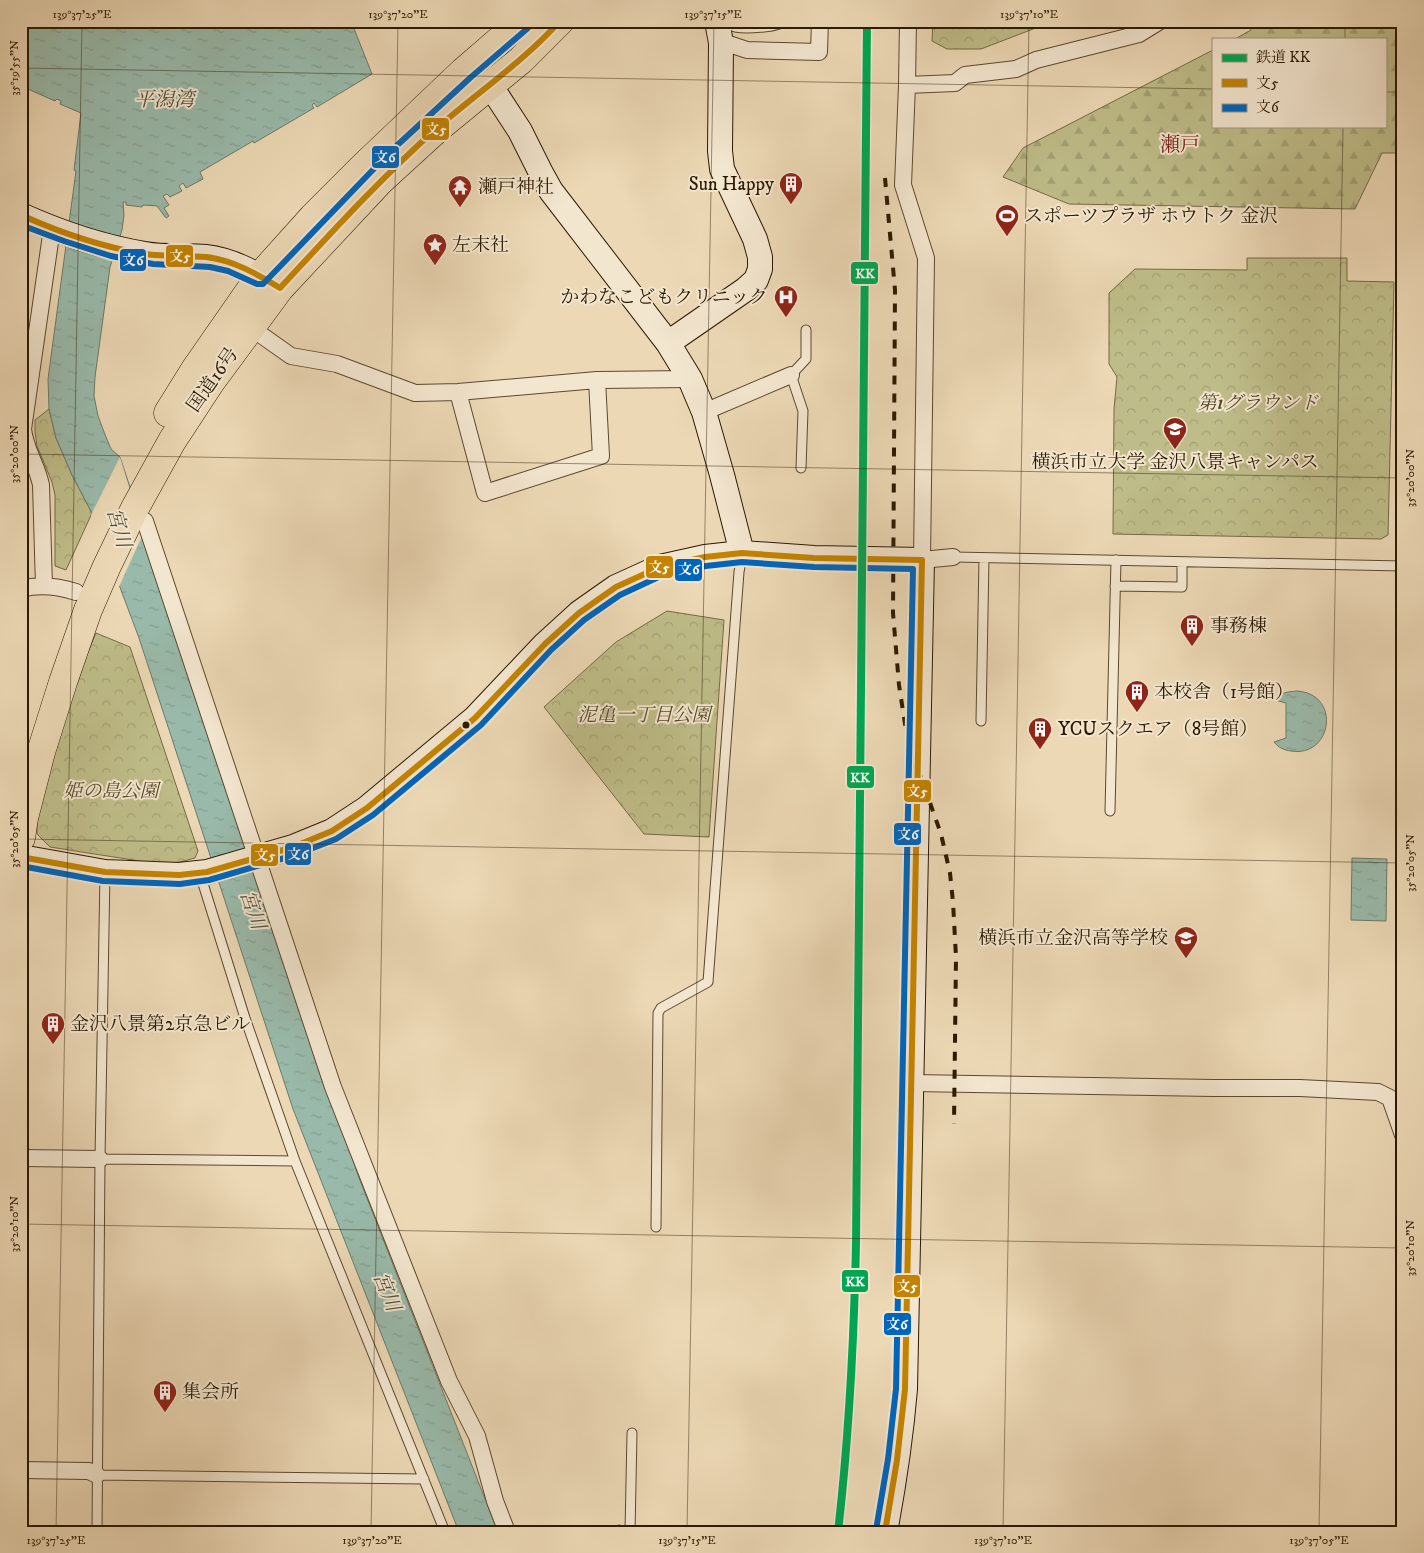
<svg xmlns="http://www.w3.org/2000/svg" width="1424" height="1553" font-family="'IM FELL DW Pica','Noto Serif JP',serif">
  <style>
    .forest { fill: url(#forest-firs); stroke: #746a44 }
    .park { fill: url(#park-crowns); stroke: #746a44 }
    .water { fill: url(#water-ripples); stroke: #6d7a67 }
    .pier { fill: #ecd8b5 }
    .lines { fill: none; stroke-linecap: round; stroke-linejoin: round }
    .stream { stroke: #6d7a67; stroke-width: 5 }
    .lane-casing { stroke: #5b492d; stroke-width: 11 }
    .street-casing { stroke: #5b492d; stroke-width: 18 }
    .secondary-casing { stroke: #2b1900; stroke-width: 26 }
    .highway-casing { stroke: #2b1900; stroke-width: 29 }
    .lane { stroke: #f3e6cf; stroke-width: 9 }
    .street { stroke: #f3e6cf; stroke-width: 16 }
    .secondary { stroke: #f3e6cf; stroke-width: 24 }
    .highway { stroke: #ecd8b5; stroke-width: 28 }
    .rail { stroke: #2b1900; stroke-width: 4; stroke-dasharray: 9 9; stroke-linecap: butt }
    .bus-1-casing { stroke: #f3e6cf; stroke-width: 10 }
    .bus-2-casing { stroke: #f3e6cf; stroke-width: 10 }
    .bus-1 { stroke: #c48300; stroke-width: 6 }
    .bus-2 { stroke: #0065bd; stroke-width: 6 }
    .rail-1-casing { stroke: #f3e6cf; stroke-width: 11 }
    .rail-1 { stroke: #00a651; stroke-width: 8 }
    .ticks { fill: none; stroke: #2b1900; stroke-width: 1; stroke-opacity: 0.45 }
    .bus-dot { fill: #2b1900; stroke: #f3e6cf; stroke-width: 2 }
    .labels { text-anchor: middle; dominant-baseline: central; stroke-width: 4; stroke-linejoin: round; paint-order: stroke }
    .poi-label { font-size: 19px; fill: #2b1900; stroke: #f3e6cf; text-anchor: start }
    .street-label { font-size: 19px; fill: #2b1900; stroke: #f3e6cf }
    .park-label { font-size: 19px; font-style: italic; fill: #574a29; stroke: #f3e6cf }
    .water-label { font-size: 20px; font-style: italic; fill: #52513c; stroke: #f3e6cf }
    .neighbourhood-label { font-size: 20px; fill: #7a1f14; stroke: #f3e6cf }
    .line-badge { stroke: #f3e6cf; stroke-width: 2 }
    .badge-label { font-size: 14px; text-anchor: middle; font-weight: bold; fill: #fff }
    .neatline { fill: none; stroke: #2b1900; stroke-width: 2 }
    .ticks-label { font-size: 12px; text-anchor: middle; fill: #2b1900 }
  </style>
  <defs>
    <pattern id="forest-firs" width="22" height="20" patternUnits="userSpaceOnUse" patternTransform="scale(1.25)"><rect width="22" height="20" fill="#bebc88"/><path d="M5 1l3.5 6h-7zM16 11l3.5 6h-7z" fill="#a3a174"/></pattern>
    <pattern id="park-crowns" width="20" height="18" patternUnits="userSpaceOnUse" patternTransform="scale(1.25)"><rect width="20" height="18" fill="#bebc88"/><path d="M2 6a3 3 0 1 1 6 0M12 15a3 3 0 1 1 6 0" fill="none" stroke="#a3a174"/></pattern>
    <pattern id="water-ripples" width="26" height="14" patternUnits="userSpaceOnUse" patternTransform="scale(1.25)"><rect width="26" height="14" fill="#99baab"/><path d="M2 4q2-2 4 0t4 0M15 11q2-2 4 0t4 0" fill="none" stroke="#849f91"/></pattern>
  </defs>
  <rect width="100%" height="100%" fill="#ecd8b5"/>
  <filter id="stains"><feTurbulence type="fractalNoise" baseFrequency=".004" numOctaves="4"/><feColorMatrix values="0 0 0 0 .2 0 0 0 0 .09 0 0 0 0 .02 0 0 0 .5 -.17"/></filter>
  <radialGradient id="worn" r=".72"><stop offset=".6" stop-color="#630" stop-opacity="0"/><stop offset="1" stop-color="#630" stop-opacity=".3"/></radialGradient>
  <path class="forest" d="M1249,21h154v132h-21l-27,56 -286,-5 -66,-27 20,-29 190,-98v76h172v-87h-150l16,-9z"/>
  <path class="park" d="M933,21h121l-73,28h-34l-15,-8z
    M1247,258h100v23l47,1 -6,253 -7,4 -268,-5 1,-125 3,-32 -8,-13v-71l26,-24 112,1z
    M49,409l7,29 16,37 20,38 -26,57 -11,-4v-71l-3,-13 -15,-36 -2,-14v-12z
    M667,611l57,9 -15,217 -65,-3 -100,-127 72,-65z
    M96,633l34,14 68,204 -3,7 -19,5h-24l-102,-16 -13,-13v-18l19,-68 20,-68z"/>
  <path class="water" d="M21,21h330l21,53 -55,33 -3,-4 -2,2 2,3 -60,35 -1,-2 -53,31 3,7 -17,9 -3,-5 -4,3 3,5 -12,6 -3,-3 -4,2 6,9 -5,3 5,8 -3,2 -9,-12 -14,-1 -1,2 -16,-2v-3h-3l1,13 -2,15 -12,37 -15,110 -1,19 4,20 6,16 7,17 9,8 239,721 139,354h-39l-166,-423 -154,-471 -47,-125 -20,-38 -16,-37 -7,-29 -1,-30 28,-208 -2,-1 7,-57 -21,-9 1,-3 -4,-2 -2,2 -34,-15z
    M1297,691c45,3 35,67 -6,60 -7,-1 -12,-3 -17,-9l12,-4v-35l-11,-3c6,-8 12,-8 22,-9z
    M1352,858l35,1 -1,62 -35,-1z"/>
  <path class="pier" d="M120,457l23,77 -25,55 -27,-74z"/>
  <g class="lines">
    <path class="stream" d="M611,1532l8,-5"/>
    <g class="lane-casing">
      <path id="lane" d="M724,21c3,2 7,5 11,6 10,2 42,1 49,-6
        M801,468l2,-57 -12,-36 15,-16v-29
        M953,557l450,9
        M1115,586l67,1v-25
        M981,721l3,-163
        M1110,811l6,-251
        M200,874l45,144 50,143 150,371
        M100,1159l195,2
        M656,1227l2,-214 3,-5 47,-26 31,-410 3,-17
        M97,1475l327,4
        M97,1532l3,-373 5,-287
        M630,1532l2,-99"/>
    </g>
    <g class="street-casing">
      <path id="street" d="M908,21l-1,64 -4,100 23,73 -4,302 31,-3
        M721,43l8,1 18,6 72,2 1,-31
        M907,85l48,-2 10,-8 51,-6 20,-9 103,-26 21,-13
        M250,327l41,29 46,8 78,29 43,-1 139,-12 93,-1
        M458,392l27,101 116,-37 -4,-76
        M704,412l87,-37
        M145,521l188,566 116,294 28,55 18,65 12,31
        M44,586l-3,-101c-4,-20 -16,-36 -18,-56l29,-201
        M21,589c19,-5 36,-3 55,3
        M912,1083l301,5h87l78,4 12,6 13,37
        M21,1158l79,1
        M21,1470l68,1 8,4"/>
    </g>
    <g class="secondary-casing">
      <path id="secondary" d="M490,85l30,46 21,42 10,18 117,152 22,36 14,33 18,63 20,78
        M21,215c40,18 81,32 124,39 20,4 41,1 61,3 26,3 49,16 70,29
        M668,343l78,-54 10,-9 4,-11v-12l-5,-18 -33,-70 -2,-18 1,-108 -4,-22
        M21,857l84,15 74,3 28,-3 86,-25 39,-16 35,-23 108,-90 70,-74 34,-31 37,-26 44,-20 45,-10 37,-4 72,5 108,2 -17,829c-4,48 -11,95 -20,143"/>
    </g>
    <g class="highway-casing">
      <path id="highway" d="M168,413l28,-45 64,-92 53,-59 50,-50 101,-96 58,-50
        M21,838l3,-20 17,-66 22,-70 25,-72 19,-44 28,-58 37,-67 38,-58 70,-95 100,-107 58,-53 83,-68 39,-39"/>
    </g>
    <use href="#lane" class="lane"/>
    <use href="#street" class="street"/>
    <use href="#secondary" class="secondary"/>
    <use href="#highway" class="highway"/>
    <path class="rail" d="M885,178l10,112 -2,323 6,72 6,39 12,42 24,68 9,39 3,29 3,55 -2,167"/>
    <g class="bus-1-casing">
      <path id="bus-1" d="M21,215c40,18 81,32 124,39 21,3 41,1 61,3 27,3 51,17 74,31 51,-55 101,-110 157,-160 41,-36 86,-66 123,-107
        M21,857l84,15 74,3 28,-3 86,-25 39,-16 35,-23 108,-90 70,-74 34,-31 37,-26 44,-20 45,-10 37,-4 72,5 108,2 -17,829 -8,71 -12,72"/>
    </g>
    <g class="bus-2-casing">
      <path id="bus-2" d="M21,225l43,16 47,15 42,8 57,3 18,4 29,13h6l128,-133 79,-73 58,-50
        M21,866l82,15 77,3 29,-4 86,-25 41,-16 37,-24 108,-90 70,-75 33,-30 36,-25 43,-20 43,-9 36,-4 72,5 99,2 -17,820 -8,70 -12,71"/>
    </g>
    <use href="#bus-1" class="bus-1"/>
    <use href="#bus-2" class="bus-2"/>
    <g class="rail-1-casing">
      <path id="rail-1" d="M838,1532c11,-96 16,-192 18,-289l11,-1222"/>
    </g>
    <use href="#rail-1" class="rail-1"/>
  </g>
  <path class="ticks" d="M1345,39v-18M21,68l1192,21M1385,92h18M21,454l1382,24M21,839l1382,24M21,1224l1382,24M56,1532l26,-1511M371,1532l27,-1511M687,1532l27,-1511M1003,1532l26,-1511M1319,1532l24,-1406"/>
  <defs>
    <g id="building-pin" transform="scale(1.25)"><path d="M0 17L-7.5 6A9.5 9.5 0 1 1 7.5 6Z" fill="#8f2418" stroke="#f3e6cf"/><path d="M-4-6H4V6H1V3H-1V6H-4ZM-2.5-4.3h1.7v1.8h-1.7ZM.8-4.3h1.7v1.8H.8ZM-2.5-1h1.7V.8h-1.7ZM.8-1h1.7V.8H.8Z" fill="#fff"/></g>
    <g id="temple-pin" transform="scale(1.25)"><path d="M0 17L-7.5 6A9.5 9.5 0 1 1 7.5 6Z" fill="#8f2418" stroke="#f3e6cf"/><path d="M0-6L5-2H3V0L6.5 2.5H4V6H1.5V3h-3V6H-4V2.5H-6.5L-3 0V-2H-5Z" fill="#fff"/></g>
    <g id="stadium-pin" transform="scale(1.25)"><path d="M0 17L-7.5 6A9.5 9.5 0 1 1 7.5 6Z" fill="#8f2418" stroke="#f3e6cf"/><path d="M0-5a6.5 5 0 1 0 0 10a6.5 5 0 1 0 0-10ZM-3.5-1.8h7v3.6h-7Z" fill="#fff"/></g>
    <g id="sight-pin" transform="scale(1.25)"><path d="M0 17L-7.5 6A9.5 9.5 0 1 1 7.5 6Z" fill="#8f2418" stroke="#f3e6cf"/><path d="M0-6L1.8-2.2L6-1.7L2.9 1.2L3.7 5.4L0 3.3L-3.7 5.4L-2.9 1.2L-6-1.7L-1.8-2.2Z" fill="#fff"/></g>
    <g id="hospital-pin" transform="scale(1.25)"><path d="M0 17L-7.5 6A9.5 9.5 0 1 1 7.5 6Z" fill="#8f2418" stroke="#f3e6cf"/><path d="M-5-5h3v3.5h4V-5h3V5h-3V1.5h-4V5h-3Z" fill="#fff"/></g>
    <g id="university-pin" transform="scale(1.25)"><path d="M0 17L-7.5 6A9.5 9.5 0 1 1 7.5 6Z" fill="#8f2418" stroke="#f3e6cf"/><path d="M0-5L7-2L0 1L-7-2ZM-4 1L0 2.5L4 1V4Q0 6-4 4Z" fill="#fff"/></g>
    <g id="school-pin" transform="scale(1.25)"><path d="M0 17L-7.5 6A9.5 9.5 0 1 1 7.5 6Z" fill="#8f2418" stroke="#f3e6cf"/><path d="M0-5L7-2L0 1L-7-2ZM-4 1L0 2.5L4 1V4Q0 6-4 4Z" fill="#fff"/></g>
  </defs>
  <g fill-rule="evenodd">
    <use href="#building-pin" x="791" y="184"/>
    <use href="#temple-pin" x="460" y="187"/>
    <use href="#stadium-pin" x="1007" y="216"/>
    <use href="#sight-pin" x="435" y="245"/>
    <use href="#hospital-pin" x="786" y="297"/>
    <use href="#university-pin" x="1175" y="429"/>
    <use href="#building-pin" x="1192" y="626"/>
    <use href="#building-pin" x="1137" y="692"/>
    <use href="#building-pin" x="1040" y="729"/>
    <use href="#school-pin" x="1186" y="938"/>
    <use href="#building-pin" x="53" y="1024"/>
    <use href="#building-pin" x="165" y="1392"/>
  </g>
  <circle class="bus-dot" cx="466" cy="725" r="4.5"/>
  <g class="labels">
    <g class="poi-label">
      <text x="774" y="184" text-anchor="end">Sun Happy</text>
      <text x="478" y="187">瀬戸神社</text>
      <text x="1024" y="216">スポーツプラザ ホウトク 金沢</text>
      <text x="452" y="245">左末社</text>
      <text x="768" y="297" text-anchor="end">かわなこどもクリニック</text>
      <text x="1175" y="462" text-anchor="middle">横浜市立大学 金沢八景キャンパス</text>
      <text x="1210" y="626">事務棟</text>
      <text x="1154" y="692">本校舎（1号館）</text>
      <text x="1058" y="729">YCUスクエア（8号館）</text>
      <text x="1168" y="938" text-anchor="end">横浜市立金沢高等学校</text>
      <text x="70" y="1024">金沢八景第2京急ビル</text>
      <text x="182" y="1392">集会所</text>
    </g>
    <g class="street-label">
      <text transform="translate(213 380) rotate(-55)">国道16号</text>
    </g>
    <g class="park-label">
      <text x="1258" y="403">第1グラウンド</text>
      <text x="644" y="715">泥亀一丁目公園</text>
      <text x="111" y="791">姫の島公園</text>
    </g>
    <g class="water-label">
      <text x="164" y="100">平潟湾</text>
      <text transform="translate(118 528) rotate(74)">宮川</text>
      <text transform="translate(252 910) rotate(71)">宮川</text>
      <text transform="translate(386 1292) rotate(68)">宮川</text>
    </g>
    <g class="neighbourhood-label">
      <text x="1180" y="145">瀬戸</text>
    </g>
  </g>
  <g class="line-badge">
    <rect x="421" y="117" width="29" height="24" rx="5" fill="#c48300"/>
    <rect x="371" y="145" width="29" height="24" rx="5" fill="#0065bd"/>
    <rect x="165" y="244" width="29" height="24" rx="5" fill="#c48300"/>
    <rect x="119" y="248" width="28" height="24" rx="5" fill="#0065bd"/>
    <rect x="850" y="261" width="29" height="24" rx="5" fill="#00a651"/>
    <rect x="645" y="555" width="29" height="24" rx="5" fill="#c48300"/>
    <rect x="674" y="558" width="29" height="24" rx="5" fill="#0065bd"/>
    <rect x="846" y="765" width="29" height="24" rx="5" fill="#00a651"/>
    <rect x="903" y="779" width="29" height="24" rx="5" fill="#c48300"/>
    <rect x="893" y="822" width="29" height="24" rx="5" fill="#0065bd"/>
    <rect x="284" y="842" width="28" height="24" rx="5" fill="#0065bd"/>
    <rect x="250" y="843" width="29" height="24" rx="5" fill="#c48300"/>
    <rect x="841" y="1269" width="28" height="24" rx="5" fill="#00a651"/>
    <rect x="893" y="1274" width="28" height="24" rx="5" fill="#c48300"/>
    <rect x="883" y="1312" width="29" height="24" rx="5" fill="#0065bd"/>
  </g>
  <g class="badge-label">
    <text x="436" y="134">文5</text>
    <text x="385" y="162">文6</text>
    <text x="180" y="261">文5</text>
    <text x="133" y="265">文6</text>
    <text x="865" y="278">KK</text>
    <text x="659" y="572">文5</text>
    <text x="689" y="574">文6</text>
    <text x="860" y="782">KK</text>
    <text x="917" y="796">文5</text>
    <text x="908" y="839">文6</text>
    <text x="298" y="859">文6</text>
    <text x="265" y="860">文5</text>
    <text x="855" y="1286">KK</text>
    <text x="907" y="1291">文5</text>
    <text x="897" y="1329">文6</text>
  </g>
  <rect width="1424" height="1553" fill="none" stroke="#ecd8b5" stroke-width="55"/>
  <rect x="1212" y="38" width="175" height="90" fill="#f3e6cf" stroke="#a3947c"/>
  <rect x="1222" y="54" width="25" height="8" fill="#00a651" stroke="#a3947c"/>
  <text x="1256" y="62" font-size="15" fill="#2b1900">鉄道 KK</text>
  <rect x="1222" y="79" width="25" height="8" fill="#c48300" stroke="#a3947c"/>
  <text x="1256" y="88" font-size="15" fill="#2b1900">文5</text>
  <rect x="1222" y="104" width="25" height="8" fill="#0065bd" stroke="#a3947c"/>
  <text x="1256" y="112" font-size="15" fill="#2b1900">文6</text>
  <rect x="28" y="28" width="1368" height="1498" class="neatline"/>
  <g class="ticks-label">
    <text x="82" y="18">139°37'25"E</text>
    <text x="398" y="18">139°37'20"E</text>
    <text x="713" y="18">139°37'15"E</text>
    <text x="1029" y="18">139°37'10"E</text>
    <text transform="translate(14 68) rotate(-90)" y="4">35°19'55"N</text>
    <text transform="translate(14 454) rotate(-90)" y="4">35°20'00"N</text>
    <text transform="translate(1410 478) rotate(-90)" y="4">35°20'00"N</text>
    <text transform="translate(14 839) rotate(-90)" y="4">35°20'05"N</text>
    <text transform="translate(1410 863) rotate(-90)" y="4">35°20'05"N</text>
    <text transform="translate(14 1224) rotate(-90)" y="4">35°20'10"N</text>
    <text transform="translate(1410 1248) rotate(-90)" y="4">35°20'10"N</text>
    <text x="56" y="1544">139°37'25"E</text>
    <text x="372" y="1544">139°37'20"E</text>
    <text x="687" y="1544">139°37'15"E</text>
    <text x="1003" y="1544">139°37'10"E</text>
    <text x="1319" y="1544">139°37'05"E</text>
  </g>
  <rect width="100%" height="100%" filter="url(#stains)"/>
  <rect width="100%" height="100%" fill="url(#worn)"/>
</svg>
